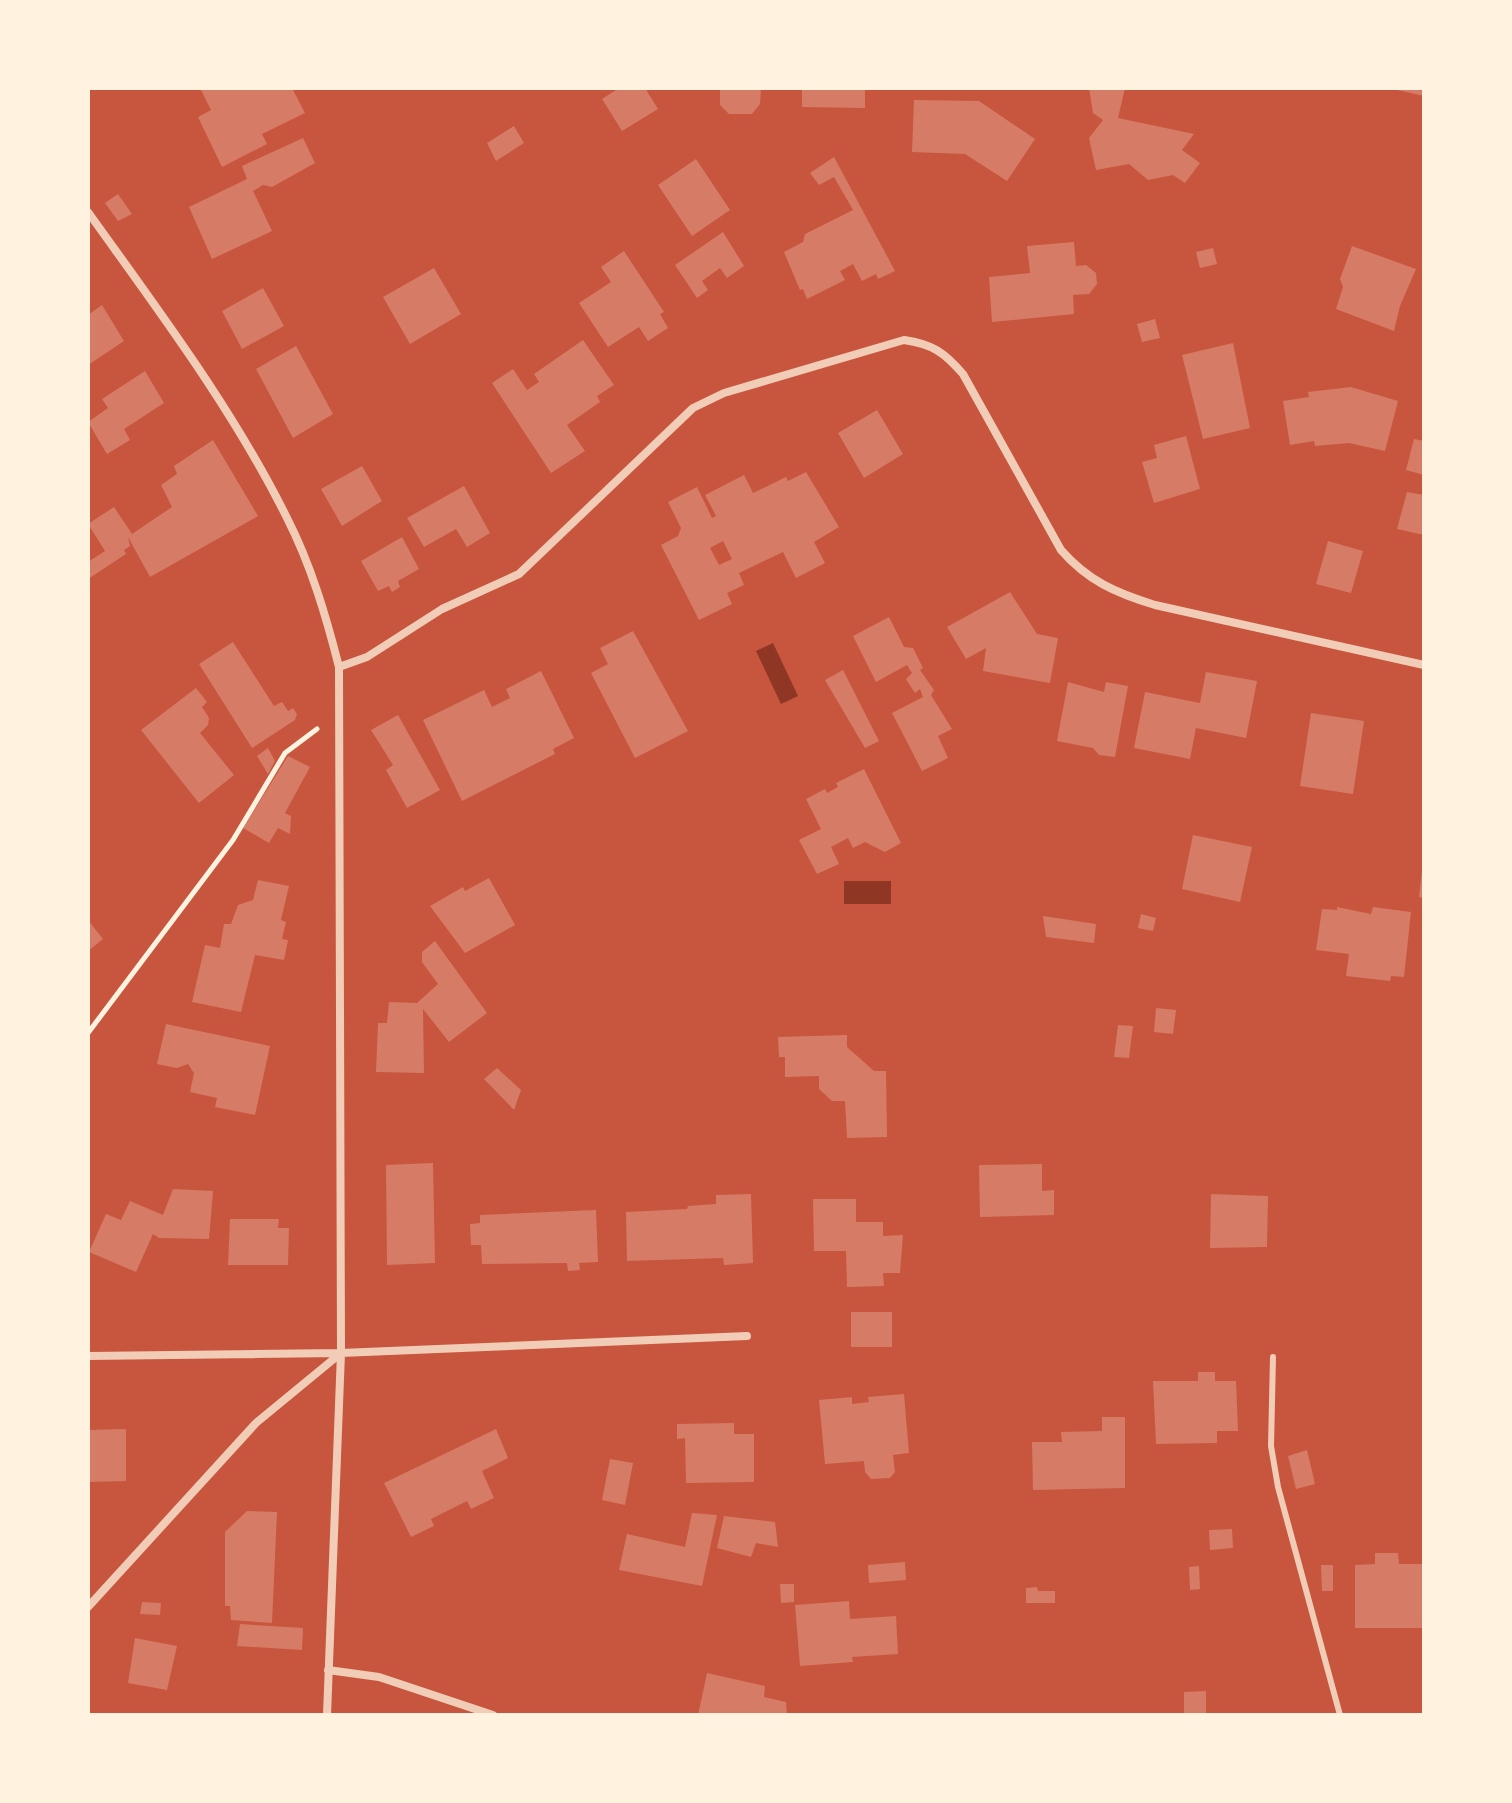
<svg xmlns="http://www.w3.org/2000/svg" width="1512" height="1803" font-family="'Golos Text',sans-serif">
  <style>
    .water { fill: #8f3625 }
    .building { fill: #d67c66; fill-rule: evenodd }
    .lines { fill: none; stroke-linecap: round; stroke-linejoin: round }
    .path { stroke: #fff3e0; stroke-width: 5 }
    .service { stroke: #f1ccb7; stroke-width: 6 }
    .minor { stroke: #f1ccb7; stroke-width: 8 }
  </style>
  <rect width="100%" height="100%" fill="#c8553d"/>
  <path class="water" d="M773,643l25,53 -17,8 -25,-53z
    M844,881h47v23h-47z"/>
  <path class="building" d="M200,88h92l13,25 -43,21 5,10 -45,23 -24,-50 13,-7z
    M619,88h26l13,21 -36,22 -20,-32z
    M720,88h41l-1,16 -8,10h-23l-9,-9z
    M802,88h63v20l-63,-1z
    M1089,88h36l-7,30 76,16 -12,16 18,13 -15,20 -12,-8 -25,5 -19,-16 -33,6 -7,-32 14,-18 -10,-7z
    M1393,88h31v8l-31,-7z
    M914,100l65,1 56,38 -28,42 -42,-27 -53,-2z
    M514,126l10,17 -28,18 -9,-18z
    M303,138l12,25 -43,24 -9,-2 -10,6 19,40 -60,28 -23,-52 58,-28 -5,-13z
    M834,157l61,114 -17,8 -2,-5 -14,7 -9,-17 -13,7 5,9 -38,19 -4,-10 -3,1 -16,-38 19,-10 2,-8 48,-24 -19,-33 -15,8 -9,-12z
    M696,159l34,51 -38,26 -34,-51z
    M118,194l14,20 -14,7 -13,-18z
    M723,232l21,34 -17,12 -7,-10 -18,13 6,9 -11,8 -22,-33z
    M1074,242l2,24 10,-1 10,8 1,11 -8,10 -16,1 1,19 -82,8 -3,-45 41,-4 -3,-27z
    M1352,246l64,23 -16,37 -6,25 -58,-22 7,-22 -3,-8z
    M1213,248l4,16 -17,4 -4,-16z
    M624,251l40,61 -4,2 8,14 -20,13 -9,-14 -31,20 -29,-44 32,-21 -10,-15z
    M434,268l27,46 -51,30 -27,-47z
    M263,288l21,38 -42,23 -20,-38z
    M102,305l22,36 -36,24v-50z
    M1155,319l5,19 -18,4 -5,-18z
    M583,340l31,45 -17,11 3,6 -33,23 18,26 -34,22 -59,-90 21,-14 14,21 12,-8 -5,-8z
    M1233,343l17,85 -47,11 -21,-84z
    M296,346l37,68 -40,24 -37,-69z
    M145,371l19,32 -40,26 6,11 -23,14 -19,-32 20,-14 -6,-9z
    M1351,387l47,14 -13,50 -36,-8 -34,3 -1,-5 -24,4 -7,-44 26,-4 -1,-5z
    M877,410l26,44 -39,24 -26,-45z
    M1186,436l14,53 -46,14 -12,-41 15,-4 -3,-13z
    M1414,439l10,2v34l-18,-5z
    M213,440l45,76 -108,61 -22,-40 2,9 -6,4 2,4 -38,25v-17l17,-11 -17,-27 26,-17 18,27 40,-27 -11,-22 16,-11 -3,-8z
    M362,466l20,35 -40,25 -21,-37z
    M806,472l33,55 -25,15 11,21 -29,15 -13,-26 -44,21 5,12 -17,8 5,11 -33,16 -38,-75 17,-9 3,-8 -13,-26 29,-15 15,31 4,-2 -11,-21 39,-20 9,18 33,-16 2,4zM723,541l9,18 -13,6 -9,-17z
    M464,486l26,47 -23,14 -11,-18 -32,18 -17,-29z
    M1407,492l17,3v40l-27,-6z
    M402,537l17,32 -21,12 2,6 -8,5 -3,-6 -11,5 -17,-30z
    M1328,541l35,10 -12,42 -35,-9z
    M1010,592l27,42 21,4 -8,45 -67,-12 3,-23 -20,11 -19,-32z
    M889,617l15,30 9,1 10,20 -3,2 14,20 -3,5 21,34 -14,7 10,22 -26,13 -30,-58 31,-16 -3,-8 -5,4 -4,-6 -5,-8 6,-6 -5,-8 -31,17 -23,-46z
    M633,631l55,100 -53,27 -44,-85 17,-9 -8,-16z
    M233,642l41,64 8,-4 6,9 5,-3 4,6 -2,6 -43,28 -53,-84z
    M843,670l36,71 -14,7 -40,-68z
    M541,671l33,67 -21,11 2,5 -93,47 -39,-81 61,-30 8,17 18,-9 -4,-9z
    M1206,672l51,9 -11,57 -50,-10 -6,31 -56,-11 11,-56 55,11z
    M1068,682l36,10 2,-10 22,4 -13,71 -16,-2 -6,-7 -36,-7z
    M196,688l11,14 -5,5 7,11 -1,7 -8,8 34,42 -35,28 -58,-73z
    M1311,713l53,8 -11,73 -53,-8z
    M398,715l42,75 -33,18 -21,-38 7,-5 -22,-35z
    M268,748l7,13 -7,13 -11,-18z
    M288,756l22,11 -25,46 6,3 -1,18 -12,-6 -9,15 -26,-15z
    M864,769l37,74 -16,9 -20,-10 -12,6 -5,-10 -17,9 8,17 -22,10 -18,-34 22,-11 -15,-30 19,-10 2,4 11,-6 -2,-4z
    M1193,835l59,12 -12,55 -58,-13z
    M1422,871h2v27l-5,-1z
    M489,878l26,47 -50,28 -35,-47 33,-19 2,4z
    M258,880l31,6 -8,34 5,2 -4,17 6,1 -4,20 -29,-5 -14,57 -49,-10 13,-57 15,3 4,-24h7l7,-19 15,-5z
    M1337,907l34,7 2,-7 38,5 -7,65 -13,-1 -1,5 -44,-5 3,-22 -33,-4 6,-41 15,1z
    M1141,914l15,4 -3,13 -15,-3z
    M1043,916l53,8 -2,19 -48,-6z
    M88,920l15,19 -15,12z
    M435,941l52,72 -38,29 -26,-33 1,64 -48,-1 2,-49h9l2,-21 28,1 21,-19 -16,-22v-10z
    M1156,1008l20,2 -3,24 -19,-2z
    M166,1024l104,22 -15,69 -40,-8 2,-9 -27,-6 4,-19 -6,-9 -11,4 -20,-4z
    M1118,1025l15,1 -4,32 -15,-1z
    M847,1035v12l27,24h12l1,66 -40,1 -2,-37h-13l-13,-12v-13l-34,1v-20h-6l-1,-20z
    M497,1068l24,22 -7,20 -30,-31z
    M433,1163l2,100 -48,2 -1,-100z
    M1042,1164v27l12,-1v25l-74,2 -1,-52z
    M173,1189l40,2 -4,48 -50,-1 -6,-4 -17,38 -47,-20 17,-38 15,6 9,-19 33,14z
    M751,1194l2,69 -29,2 -1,-7 -96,3 -1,-49 61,-3 1,-3 28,-2v-9z
    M1211,1194l57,2 -1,51 -57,1z
    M813,1199h43v23h27v14l20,-1 -3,38h-17l1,13 -37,1 -1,-36h-32z
    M596,1210l2,52 -19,1 1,7 -12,1 -1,-8 -85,1 -1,-19h-10l-1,-21 10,-1v-8z
    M230,1219h49l-1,9h11l-1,37h-60z
    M851,1312h41v35h-41z
    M1198,1372h17v9h21l2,50h-21v12l-61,1 -3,-63h45z
    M904,1394l5,59 -16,2 2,17 -5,6 -19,1 -6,-7 -1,-11 -39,3 -6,-64 33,-3v7l17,-2 -1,-5z
    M1102,1417h23v71l-92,2 -1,-48h30l-1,-10 41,-1z
    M734,1423v11h20v48l-68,1 -1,-45 -8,1v-15z
    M126,1429v52l-38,1v-52z
    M496,1429l12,29 -26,13 12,27 -23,11 -4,-8 -36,18 3,7 -23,11 -27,-54z
    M1307,1450l8,34 -19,5 -8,-33z
    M610,1459l23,4 -8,42 -23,-5z
    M247,1511l30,1 -5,111 -41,-3 -1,-14h-5v-74z
    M692,1513l25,2 -15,71 -83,-16 8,-36 58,13z
    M724,1516l51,6 3,25 -22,-4 -5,14 -34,-9z
    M1232,1529l1,19 -23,2 -1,-20z
    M1375,1553h23l1,11h25v64h-69v-63l20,-1z
    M905,1562l1,18 -37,3 -1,-18z
    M1321,1565h12v26h-11z
    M1199,1566l1,23 -10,1 -1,-23z
    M780,1584h14v18l-13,1z
    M1037,1587l1,4h17v12h-29v-15z
    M849,1601l1,18 46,-3 2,38 -46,3 1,5 -53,4 -5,-61z
    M142,1602l19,1 -1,12 -20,-1z
    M240,1624l63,4 -1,22 -65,-4z
    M135,1638l42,8 -10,44 -39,-7z
    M707,1673l58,13 -1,11 22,5 1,13h-89z
    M1206,1691v24h-22v-23z"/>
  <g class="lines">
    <path class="path" d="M88,1033l145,-193 52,-87 32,-24"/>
    <path class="service" d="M1273,1357l-2,89 7,41 62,228"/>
    <path class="minor" d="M88,212c70,98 145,197 199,306 24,47 39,98 52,149l2,686 -14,362
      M339,667l28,-10 75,-48 77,-35 174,-166 31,-15 180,-53c28,4 40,12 59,34l98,176c27,31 55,43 94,55l269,60
      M88,1356l253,-3 406,-17
      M88,1607l168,-184 85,-70
      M328,1670l51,7 114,38"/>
  </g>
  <rect width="1512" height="1803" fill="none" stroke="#fff3e0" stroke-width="180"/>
</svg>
